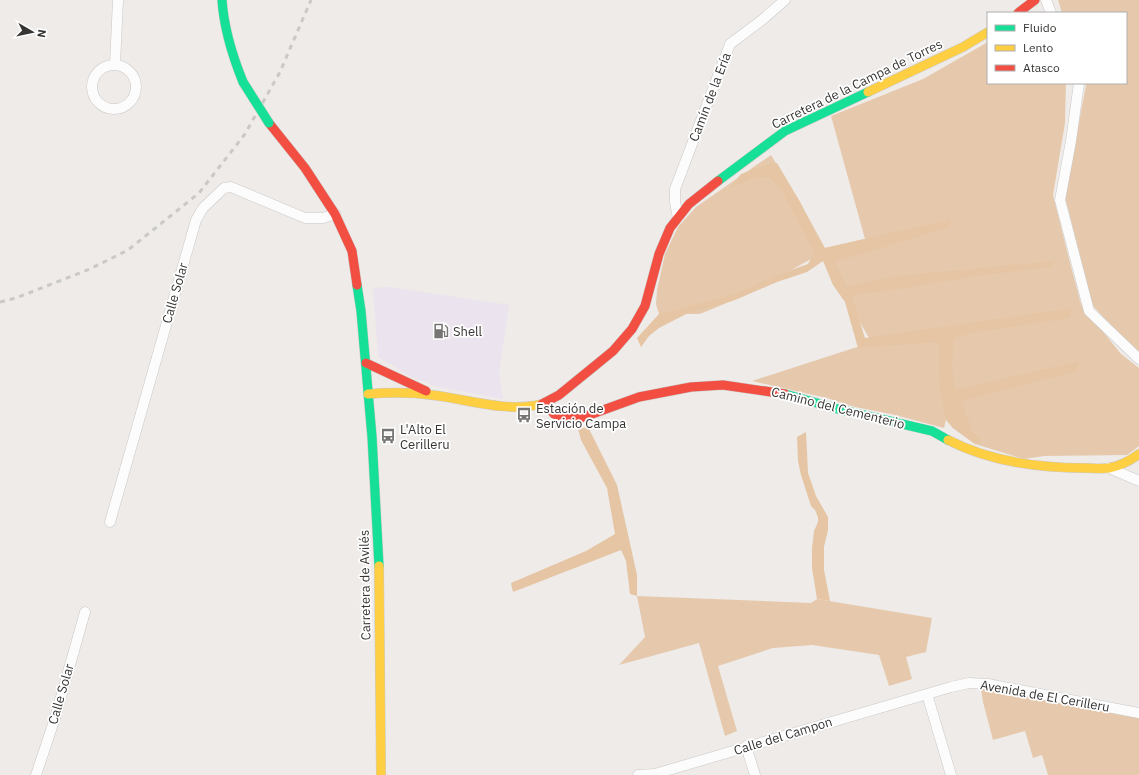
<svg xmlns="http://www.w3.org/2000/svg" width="1139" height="775" font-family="'IBM Plex Sans',sans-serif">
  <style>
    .commercial { fill: #ebe3ed }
    .green { fill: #e6c9ac }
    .forest { fill: #e5c5a3 }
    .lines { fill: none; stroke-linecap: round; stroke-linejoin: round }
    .street-casing { stroke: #cac8c6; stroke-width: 11 }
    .fast-casing { stroke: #cac8c6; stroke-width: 10 }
    .slow-casing { stroke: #cac8c6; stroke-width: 10 }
    .jam-casing { stroke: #cac8c6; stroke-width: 10 }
    .street { stroke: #fcfcfc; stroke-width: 10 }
    .fast { stroke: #16e098; stroke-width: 9 }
    .slow { stroke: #ffcf43; stroke-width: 9 }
    .jam { stroke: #f24e42; stroke-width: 9 }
    .rail { stroke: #c9c9c8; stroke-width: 3; stroke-dasharray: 5 5; stroke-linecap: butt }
    .fast-bridge-casing { stroke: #cac8c6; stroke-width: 10; stroke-linecap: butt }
    .fast-bridge { stroke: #16e098; stroke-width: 9 }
    .labels { text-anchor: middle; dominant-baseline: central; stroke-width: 3.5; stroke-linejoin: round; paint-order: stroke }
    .street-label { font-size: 13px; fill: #363533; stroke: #fff }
    .poi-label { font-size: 13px; fill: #363533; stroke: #fff; text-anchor: start }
  </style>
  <rect width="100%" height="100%" fill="#eeebe9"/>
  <path class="commercial" d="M389,287l120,18 -10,68 4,26 -65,-12 -25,-9 -35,-21 -5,-69z"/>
  <path class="green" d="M1058,0h81v355l-46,-49 -28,-109 21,-112 -1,-2h41v-70h-64z
    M988,42v41h78l-1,40 -12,72 16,64 12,45 40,50 18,14v78l-12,9 -83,1 -20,3 -49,-15 -22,-16 -7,-8 -2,8 -53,-14 -36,-7 -28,-9 -75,-17 102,-33 18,-5 -52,-89 -74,41 -46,19h-41l-3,-10 1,-14 8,-36 13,-27 18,-20 75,-52 29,47 25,46 40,-9 -34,-123 92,-37z
    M637,596l174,7 6,-4 115,19 -6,34 -20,5 6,22 -23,7 -10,-31 -67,-10 -39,3 -55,18 19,65 -12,5 -26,-93 -80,22 26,-28z
    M980,683l159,30v62h-91l-6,-20 -9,3 -8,-27 -32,9 -10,-38z"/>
  <path class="forest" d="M777,163l23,39 18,37 7,9 126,-29 -1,8 -115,35 12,24 49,-10 159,-15 -5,6 -73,9 -95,16 -19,1 -11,4 13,41 207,-30 -2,10 -98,15 -18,5 -2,28 3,24 124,-29 -1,10 -116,30 10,30 9,10 -6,3 -22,-16 -7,-9 -6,-28 -2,-49 -80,6 -13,-46 -12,-17 -10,-24 -16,11 -30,10 -42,18 -49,14 -27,14 -10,8 -8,11 -4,-9 22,-24 75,-20 43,-19 31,-11 6,-12 -32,-61 -13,-14 -18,2 -22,10 12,-15 24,-9z
    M588,427l29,58 20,90v21l-7,-2 -4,-33 -5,-11 -108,42 -2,-9 75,-32 29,-17 -8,-46 -26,-48 -3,-11z
    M806,432l2,41 8,23 12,21v13l-4,17v23l6,31 -13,-2 -5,-31v-19l2,-18 4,-9v-5l-3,-7 -4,-4 -10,-31 -3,-14 -1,-24z"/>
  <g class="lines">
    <g class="street-casing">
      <path id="street" d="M1046,0l5,13
        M115,64l3,-64
        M92 87a22 22 0 1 1 44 0a22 22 0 1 1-44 0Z
        M1079,83l-8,58 -11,59 29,111 50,48
        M678,218l-3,-16v-13l55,-145 32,-24 23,-20
        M1109,468l30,13
        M110,522l86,-302 7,-12 21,-20 7,-1 74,31h18l12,-4
        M927,694l24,81
        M746,746l9,29
        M36,775l19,-57 30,-106
        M638,775l17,-1 296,-87 18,-4 19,1 151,29"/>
    </g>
    <g class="fast-casing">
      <path id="fast" d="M222,0c2,29 10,55 21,82
        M718,181l67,-50 83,-39
        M357,285l4,26 11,126 7,129
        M785,394l53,15 94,22 16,9"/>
    </g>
    <g class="slow-casing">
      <path id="slow" d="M868,92l95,-45 25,-15
        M368,394c22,-2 43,-2 64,1 35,4 75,18 110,9
        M948,440c41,21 91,28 136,28 8,0 17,1 25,0 10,-2 22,-8 30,-14
        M379,566l2,209"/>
    </g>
    <g class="jam-casing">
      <path id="jam" d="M1018,13l17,-13
        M269,123l36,45 30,46 17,37 5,34
        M366,363l60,28
        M546,403l8,11 12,4h15l58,-21 52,-10 32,-2 62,9
        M542,404l17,-9 54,-44 19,-22 13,-23 14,-52 11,-26 19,-24 29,-23"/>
    </g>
    <use href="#street" class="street"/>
    <use href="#fast" class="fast"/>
    <use href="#slow" class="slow"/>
    <use href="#jam" class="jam"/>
    <path class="rail" d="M0,302l16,-4 74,-29 38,-19 71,-57 46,-59 35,-62 31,-72"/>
    <g class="fast-bridge-casing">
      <path id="fast-bridge" d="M243,82l26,41"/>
    </g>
    <use href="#fast-bridge" class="fast-bridge"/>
  </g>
  <defs>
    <g id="fuel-bare" transform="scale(1.2)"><path d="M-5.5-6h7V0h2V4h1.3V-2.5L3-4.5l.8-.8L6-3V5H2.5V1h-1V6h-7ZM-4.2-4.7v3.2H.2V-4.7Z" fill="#767573" stroke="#fff" stroke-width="2.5" paint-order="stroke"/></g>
    <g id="bus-bare" transform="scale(1.2)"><path d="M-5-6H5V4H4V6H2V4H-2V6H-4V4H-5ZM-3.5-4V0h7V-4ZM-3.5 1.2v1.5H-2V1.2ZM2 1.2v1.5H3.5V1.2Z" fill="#767573" stroke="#fff" stroke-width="2.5" paint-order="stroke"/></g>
  </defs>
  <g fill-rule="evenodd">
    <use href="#fuel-bare" x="441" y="331"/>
    <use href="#bus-bare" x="524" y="415"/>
    <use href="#bus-bare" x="388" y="436"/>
  </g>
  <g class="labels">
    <g class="street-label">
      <text transform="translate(857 84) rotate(-26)">Carretera de la Campa de Torres</text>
      <text transform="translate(710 97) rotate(-69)">Camín de la Ería</text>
      <text transform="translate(175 293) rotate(-74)">Calle Solar</text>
      <text transform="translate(838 408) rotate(14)">Camino del Cementerio</text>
      <text transform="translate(365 585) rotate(-91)">Carretera de Avilés</text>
      <text transform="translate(61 694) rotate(-74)">Calle Solar</text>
      <text transform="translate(1045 696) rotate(10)">Avenida de El Cerilleru</text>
      <text transform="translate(783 736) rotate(-17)">Calle del Campon</text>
    </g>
    <g class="poi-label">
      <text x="453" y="331">Shell</text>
      <text x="536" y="408">Estación de<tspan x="536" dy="15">Servicio Campa</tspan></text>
      <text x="400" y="429">L'Alto El<tspan x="400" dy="15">Cerilleru</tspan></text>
    </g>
  </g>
  <rect x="987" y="12" width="140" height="72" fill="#ffffff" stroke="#afaead"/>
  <rect x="995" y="25" width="20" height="6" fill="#16e098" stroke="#afaead"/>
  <text x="1023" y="32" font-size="12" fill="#363533">Fluido</text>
  <rect x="995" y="45" width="20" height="6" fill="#ffcf43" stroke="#afaead"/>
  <text x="1023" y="52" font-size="12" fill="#363533">Lento</text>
  <rect x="995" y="65" width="20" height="6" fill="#f24e42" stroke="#afaead"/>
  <text x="1023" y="72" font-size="12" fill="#363533">Atasco</text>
  <g transform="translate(32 32) rotate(99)" stroke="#ffffff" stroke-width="3" paint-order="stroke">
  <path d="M0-3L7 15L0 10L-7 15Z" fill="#363533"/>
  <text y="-6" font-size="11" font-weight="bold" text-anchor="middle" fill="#363533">N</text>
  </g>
</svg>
